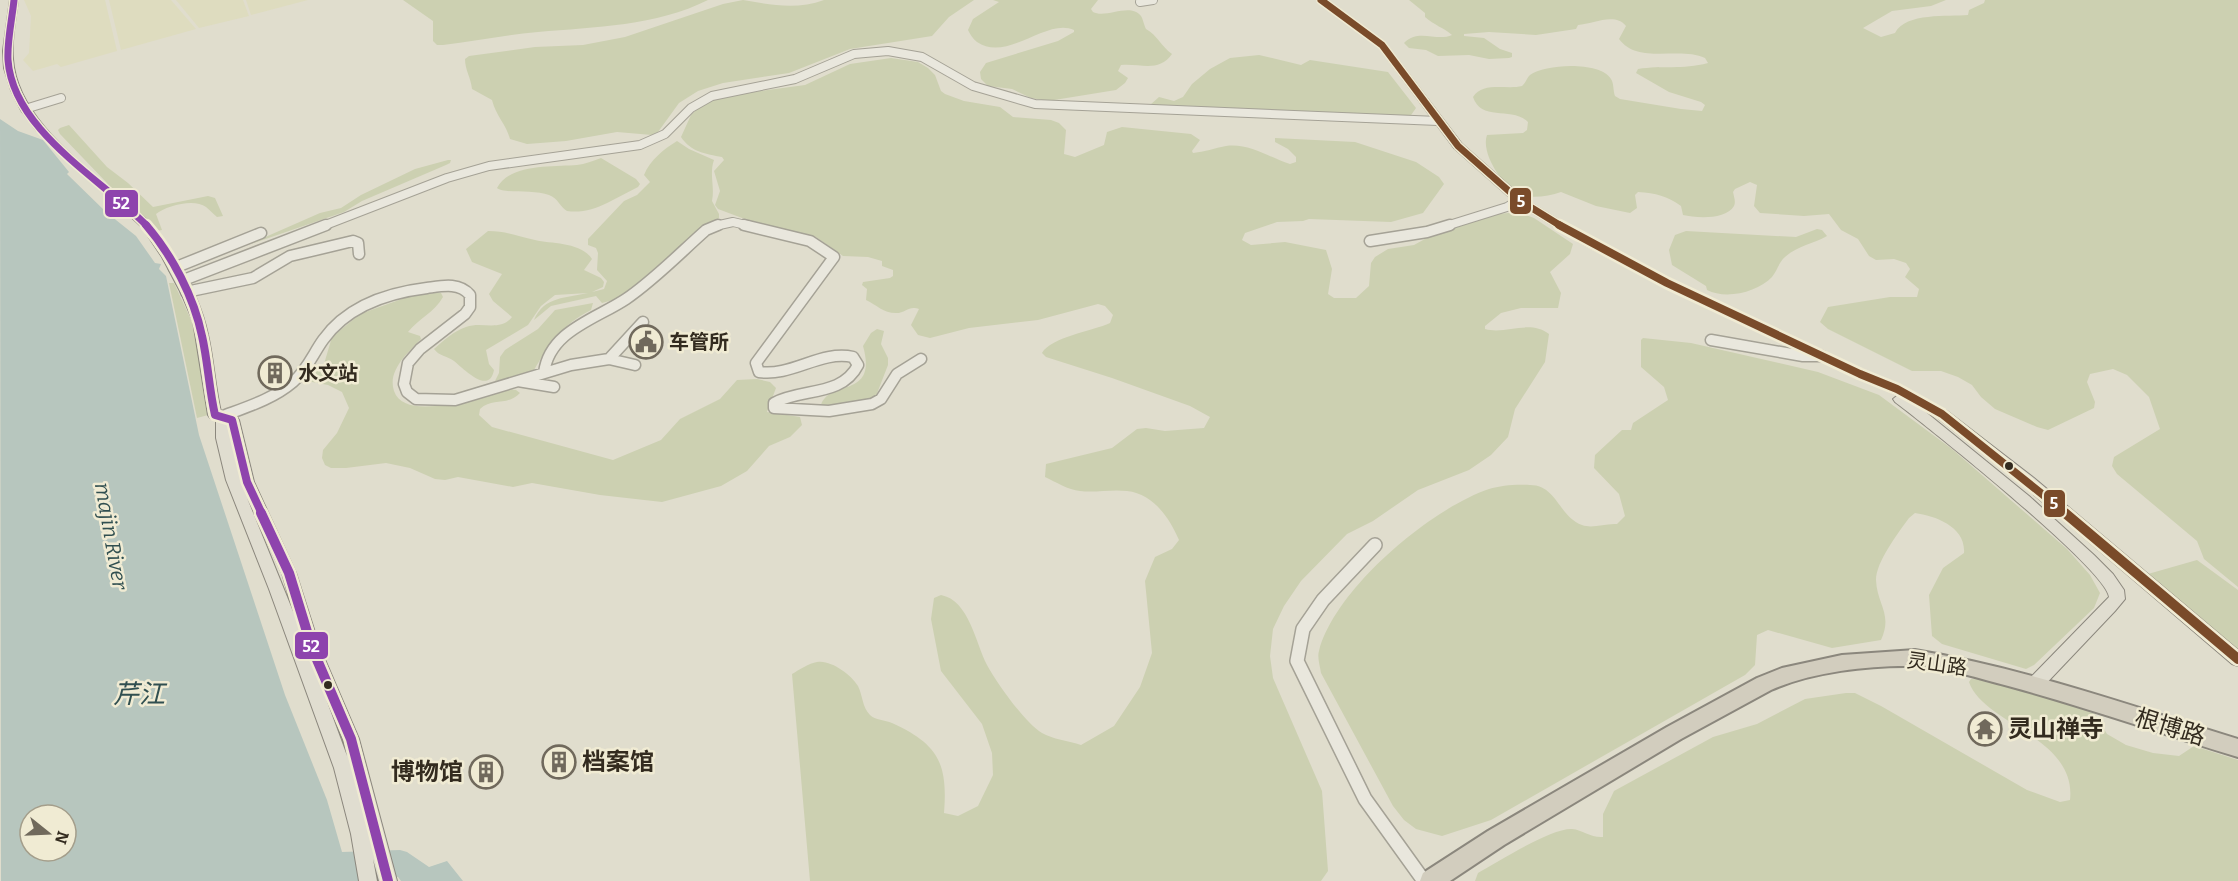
<svg xmlns="http://www.w3.org/2000/svg" width="2238" height="881" font-family="Bitter,'Noto Sans SC',serif">
  <style>
    .farmland { fill: #dedcbf }
    .green { fill: #ccd0b1 }
    .water { fill: #b7c6be; fill-rule: evenodd }
    .lines { fill: none; stroke-linecap: round; stroke-linejoin: round }
    .minor-far2-casing { stroke: #a5a296; stroke-width: 10 }
    .minor-far1-casing { stroke: #a5a296; stroke-width: 13 }
    .minor-casing { stroke: #a5a296; stroke-width: 16 }
    .major-casing { stroke: #8b877d; stroke-width: 2 }
    .highway-casing { stroke: #8b877d; stroke-width: 4 }
    .minor-far2 { stroke: #e9e7dd; stroke-width: 8 }
    .minor-far1 { stroke: #e9e7dd; stroke-width: 10 }
    .minor { stroke: #e9e7dd; stroke-width: 13 }
    .major { fill: #e0ddd0; fill-rule: evenodd }
    .highway { fill: #d2cdbe; fill-rule: evenodd }
    .bus-1-far2-casing { stroke: #f0ebd3; stroke-width: 10 }
    .bus-1-far1-casing { stroke: #f0ebd3; stroke-width: 13 }
    .bus-1-casing { stroke: #f0ebd3; stroke-width: 15 }
    .bus-2-far2-casing { stroke: #f0ebd3; stroke-width: 10 }
    .bus-2-far1-casing { stroke: #f0ebd3; stroke-width: 13 }
    .bus-2-casing { stroke: #f0ebd3; stroke-width: 15 }
    .bus-1-far2 { stroke: #7a4b2a; stroke-width: 7 }
    .bus-1-far1 { stroke: #7a4b2a; stroke-width: 8 }
    .bus-1 { stroke: #7a4b2a; stroke-width: 10 }
    .bus-2-far2 { stroke: #8e44ad; stroke-width: 7 }
    .bus-2-far1 { stroke: #8e44ad; stroke-width: 8 }
    .bus-2 { stroke: #8e44ad; stroke-width: 10 }
    .bus-dot { fill: #332b1f; stroke: #f0ebd3; stroke-width: 2 }
    .labels { text-anchor: middle; dominant-baseline: central; stroke-width: 5; stroke-linejoin: round; paint-order: stroke }
    .poi-label { font-size: 20px; font-weight: bold; fill: #332b1f; stroke: #f0ebd3; text-anchor: start }
    .street-label { font-size: 20px; fill: #332b1f; stroke: #f0ebd3 }
    .water-label { font-size: 21px; font-style: italic; fill: #304f50; stroke: #f0ebd3 }
    .near-street-label { font-size: 24px; fill: #332b1f; stroke: #f0ebd3 }
    .near-poi-label { font-size: 24px; font-weight: bold; fill: #332b1f; stroke: #f0ebd3; text-anchor: start }
    .near-water-label { font-size: 26px; font-style: italic; fill: #304f50; stroke: #f0ebd3 }
    .line-badge { stroke: #f0ebd3; stroke-width: 2 }
    .badge-label { font-size: 16px; text-anchor: middle; font-weight: bold; fill: #fff }
  </style>
  <rect width="100%" height="100%" fill="#e0ddcd"/>
  <path class="farmland" d="M24,0h81l12,51 -56,16 -4,-3 -24,7 -10,-11 6,-7 2,-37z
    M109,0h62l25,29 -75,21z
    M176,0h67l6,16 -50,12z
    M246,0h62l-57,15z"/>
  <path class="green" d="M403,0h305c-52,26 -113,27 -170,32 -32,3 -63,9 -95,13h-6l-4,-4v-20z
    M743,0c28,5 54,10 81,0h150l-25,17 -17,19 -82,13 -61,24 -66,10 -25,8 -19,12 -21,29 -6,3 -35,-3 -51,9 -39,3 -17,-5c-4,-15 -14,-23 -18,-39l-20,-11c-1,-11 -7,-19 -7,-30l4,-3 66,-9 48,-2 42,-8 98,-33z
    M993,0h105l-7,9 2,3c13,7 37,-10 48,4 2,3 3,9 5,13 11,6 15,17 26,25 -13,19 -32,9 -51,11l-3,6 10,7 -3,5 -9,7 -68,11 -17,-3 -19,-9 -24,-3 -7,-7 -1,-7 6,-9 72,-22 16,-9v-2c-27,-13 -67,33 -97,12 -4,-3 -7,-8 -9,-12l5,-11 26,-17z
    M1409,0h537l-15,6 -39,5 -29,17 18,9 14,-4c11,-21 53,-16 73,-18l1,-5 15,-7 1,-3h253v587l-34,-28 -7,-18 -80,-67 -5,-8 2,-9 46,-28 -11,-32 -22,-22 -14,-6 -23,5 -3,8 8,20 -1,6 -46,22 -11,-3 -42,-18 -14,-12 -9,-12 -14,-8 -17,-6h-29l-84,-42 -8,-7 8,-15 62,-10h27l2,-8 -14,-12 5,-8 -4,-6 -12,-4 -18,1 -7,-4 -11,-17 -17,-9 -12,-16 -25,2 -44,-3 -6,-7 3,-21 -7,-3 -15,7 -2,3c1,5 3,10 1,14 -8,14 -38,12 -51,9l-2,-9c-14,-10 -25,-13 -43,-14l-3,3 2,13 -7,5 -34,-7 -35,-14c-11,4 -25,6 -37,4 -19,-5 -44,-42 -37,-61l36,-2 4,-3 1,-8c-16,-16 -47,0 -55,-25 10,-16 34,-7 49,-11 4,-3 5,-9 8,-11 15,-11 70,-14 81,4 3,4 2,12 4,17l5,3 61,10 21,2 3,-6 -4,-3 -32,-10 -33,-19 2,-4c24,-4 44,1 70,-6l-3,-5c-25,-12 -67,7 -86,-19l7,-13c-11,-14 -33,-2 -48,-1l-2,4 -40,6 -47,-3 -25,2v2l20,2 16,11 12,4v4l-3,1 -20,1 -20,-4 -31,1 -12,-6 -17,-2 -5,-5c14,-15 33,-1 48,-8 -8,-7 -18,-10 -27,-18v-4z
    M1259,55l42,10 9,-5 78,12 28,36 -7,10h-137l-76,-12 -46,-1 9,-8 15,4 9,-4 9,-13 18,-15 20,-11z
    M891,58l27,4 10,6 7,7 6,16 4,3 19,7 36,6 13,10 38,3 8,3 7,7 -2,24 11,3 29,-12 3,-13 15,-5 69,7 9,6 -8,11 1,2c11,-1 22,-5 33,-7 23,-3 42,11 64,18l6,-2v-5l-8,-8 -13,-7v-4l80,4 61,20 23,15 5,7 -21,29 -32,9 -82,-3 -6,2 -26,1 -32,11 -3,7 9,5 34,-3 41,8 6,19 -4,25 6,4h22l13,-12 2,-23 4,-6 13,-8 26,-4 31,-17 43,-13 30,-3 16,6 39,26 -3,10 -20,18 11,21 -3,15h-37l-20,5 -16,13v3c21,6 44,-10 64,5l-4,28 -30,47 -7,28 -17,18 -22,15 -51,20 -45,31 -26,13 -46,47 -17,25 -11,23 -3,27 3,22 49,113 6,80 -7,10h-511l-18,-207c7,-4 17,-11 25,-12 13,-3 35,13 41,24 5,10 4,21 12,29 5,5 15,5 22,8 46,21 56,40 52,90l14,3 20,-10 15,-31 -1,-22 -10,-29 -41,-53 -10,-52 3,-21 7,-3c28,5 35,49 46,70 10,18 37,57 55,68 10,6 27,8 39,12l33,-19 26,-39 12,-34 -7,-72 10,-24 17,-8 7,-9c-10,-23 -26,-46 -52,-49 -16,-2 -32,2 -47,0 -12,-1 -24,-9 -35,-14l1,-13 66,-16 25,-19 9,-1 19,3 39,-3 6,-11 -20,-11 -78,-28 -66,-21 -4,-4c9,-16 51,-22 68,-30l3,-8 -8,-9 -7,-2 -60,16 -69,8 -39,10 -12,-3 -7,-10 8,-16c-10,-4 -13,4 -23,4 -13,0 -19,-8 -30,-13l1,-11 -5,-4 1,-3 27,-4 3,-2v-6l-11,-4v-5l-14,-4 -25,-1 -27,-19 -66,-16 -32,-12 -3,-4 5,-14 -6,-20 10,-11 -2,-3c-16,-3 -31,-5 -41,-20l10,-22 9,-9 22,-10 83,-11 45,-21z
    M69,125l38,42 21,16 25,24 55,-11 7,2 8,18 -6,1c-4,-3 -7,-7 -11,-10 -12,-9 -40,-1 -50,7l6,16 -6,1 -26,-24 -70,-73 -2,-4 2,-2z
    M677,141l12,8 25,11c-5,14 1,27 -2,41l7,13v4l-20,14 -79,66 -18,5 -6,-7 -45,10 -17,14c10,-24 33,-22 54,-27l-33,2 -14,11 -13,19 -42,25 3,14 5,6c-5,26 -31,-2 -40,-9 -7,-5 -15,-5 -20,-12 9,-8 20,-18 32,-22 16,-6 34,5 46,-10l-19,-16 -4,-7 13,-20 -30,-12 -6,-13 22,-18c18,0 29,5 47,9 17,4 46,2 57,19l-8,11 17,8 3,4 -1,5 -11,5 12,-3 3,-8 -10,-11 1,-17 -2,-5 -8,-3v-6l36,-38 13,-6 13,-13 -6,-7c6,-15 20,-26 33,-34z
    M601,158l35,21 4,5 -2,3c-23,11 -45,28 -71,24 -7,-4 -9,-13 -18,-16 -15,-6 -45,-1 -52,-7 13,-25 57,-21 80,-23 8,-1 16,-4 24,-7z
    M448,160h3l-1,3 -4,2 -84,36 -18,11 -99,34 75,-33 21,-5 20,-13 54,-26z
    M1817,229l5,1 5,6c-14,8 -30,10 -42,21 -6,5 -8,14 -13,20 -14,15 -46,23 -65,13l-1,-4 -34,-21 -3,-15 6,-15 11,-4 110,6z
    M169,283h5l25,54 9,78 -11,3z
    M436,293h5l2,4c-9,16 -24,21 -35,35l12,4 1,3c-12,13 -34,31 -27,52 11,33 90,4 114,-2l8,1 4,3c-14,14 -27,4 -40,16l-1,6 13,12 121,33 48,-20 19,-21 40,-20 17,-19 20,-1 13,3 6,6 -9,24 33,5 2,8 -12,12 -21,9 -22,25 -26,15 -59,16 -62,-7 -68,-12 -19,4 -55,-10 -13,3 -10,-1 -25,-11 -24,-5 -40,5h-15l-6,-3 -3,-7 1,-8 14,-17 12,-25 -7,-16 -14,-7 -21,-4 -2,-2 6,-11 13,-4 8,-27 28,-23 53,-19z
    M593,303l-2,7c-28,14 -41,33 -57,60l-4,3 -35,8 4,-8 1,-16 5,-7 33,-21 17,-19z
    M877,329l7,2 -3,13 7,14v7l-12,31 -4,3 -48,8 -3,-2c9,-26 57,-6 42,-59l8,-13z
    M1643,338l48,5 127,29 61,23 73,54 115,100 23,26 10,18 -6,15 -60,57 -8,4 -84,-25 -10,-8 -3,-41 14,-27 21,-15c2,-26 -28,-37 -49,-40l-6,5c-11,15 -33,44 -33,62 1,25 17,34 5,60l-49,8 -64,-18 -11,5 -2,30 -10,10 -254,145 -49,16 -26,-7 -12,-9 -11,-14 -72,-133c-1,-7 -4,-16 -2,-22 16,-62 111,-142 170,-162 12,-4 29,-5 41,-4 27,0 29,32 52,40 11,4 23,-2 35,-1l8,-8 -6,-22 -25,-26 1,-13 27,-25h9l2,-7 35,-23 -4,-13 -23,-20v-27z
    M2197,560l41,30v62l-90,-78z
    M1971,679l18,1 71,20 35,14 12,20 19,11 27,8 26,3 15,-10 44,14v121h-763l3,-8c20,-11 73,-45 94,-44 11,1 19,9 31,8v-23l11,-23 99,-54 44,-13 48,-25 41,-6h9l26,13 146,84 33,12 10,-2c7,-63 -87,-76 -101,-118z"/>
  <path class="water" d="M0,119l18,12 25,9 26,32 -2,2 39,38 30,24 19,27 6,1 -2,5 7,7 33,159 86,260 42,105 15,52 58,-2 7,2 22,15 18,-6 16,20h-62l-3,-4 -9,-2 -15,6h-373zM30,815h36v36h-36z"/>
  <g class="lines">
    <g class="minor-far2-casing">
      <path id="minor-far2" d="M1140,2l13,-2
        M25,109l36,-11
        M323,226l124,-48 42,-12 151,-21 25,-11 26,-26 21,-12 83,-17 59,-25 34,-3 34,6 51,29 62,18 403,17
        M715,226l18,-4 17,4
        M1446,226l61,-19 12,-7"/>
    </g>
    <g class="minor-far1-casing">
      <path id="minor-far1" d="M744,225l66,16 24,16 -78,106 3,9c33,5 61,-22 94,-15l5,8c-16,32 -57,23 -84,38v5l55,3 43,-7 9,-5 16,-25 24,-15
        M1370,241l57,-9 23,-7
        M174,268l87,-35
        M181,281l145,-56
        M186,292l67,-14 37,-22 63,-15 5,2 1,11
        M1711,340l92,16h19
        M635,365l-26,-6 34,-37
        M544,373c5,-42 52,-54 82,-74 28,-19 54,-46 80,-69l12,-5
        M518,381l36,6
        M223,416c24,-9 50,-17 70,-34 14,-12 20,-28 30,-42 24,-34 63,-47 104,-52 15,-2 32,-6 43,7v12l-5,7 -45,35 -12,14 -4,21 3,8 9,7 39,1 116,-35 38,-6"/>
    </g>
    <g class="minor-casing">
      <path id="minor" d="M1375,545l-52,55 -20,29 -6,32 68,138 59,82"/>
    </g>
    <g class="major-casing">
      <path id="major" d="M10,0h8c-2,19 -7,39 -5,59 4,61 74,108 116,146 8,7 17,13 24,21 24,32 47,70 55,109 6,26 7,52 13,77l16,5 2,3 15,62 42,91 24,75 39,91 38,142h-18l-6,-22 4,22h-18l-8,-47 -17,-66 -65,-179 -43,-109 -10,-42v-18l-6,-2 -2,-3 -15,-94 -11,-26 -20,-38 -20,-30 -106,-97 -15,-20 -10,-20 -7,-22 -1,-17zM247,498l35,75 12,41zM326,699l17,40 4,17z
        M1317,0h10l58,43 77,101 61,54 63,39 85,43 194,91 37,15 45,25 87,67 204,172v16l-6,-2 -208,-178 -87,-69 -15,-8 107,87 65,59 19,19 11,16 1,9 -10,12 -75,79 -6,2 -6,-2 -2,-5 2,-5 81,-83c-3,-28 -181,-170 -214,-195l-2,-3 5,-4 -235,-109 -85,-45 -63,-39 -61,-54 -75,-101z"/>
    </g>
    <g class="highway-casing">
      <path id="highway" d="M1915,650c110,18 216,56 323,89v18c-75,-23 -150,-49 -226,-70 -32,-8 -66,-20 -98,-21 -44,-1 -103,6 -143,24l-90,49 -177,106 -54,36h-30l3,-8 65,-42 179,-104 90,-49 25,-10 60,-13z"/>
    </g>
    <use href="#minor-far2" class="minor-far2"/>
    <use href="#minor-far1" class="minor-far1"/>
    <use href="#minor" class="minor"/>
    <use href="#major" class="major"/>
    <use href="#highway" class="highway"/>
    <g class="bus-1-far2-casing">
      <path id="bus-1-far2" d="M1321,0l61,45 76,101 61,54 42,26"/>
    </g>
    <g class="bus-1-far1-casing">
      <path id="bus-1-far1" d="M1559,225l108,58 193,91 37,15 45,25 125,100"/>
    </g>
    <g class="bus-1-casing">
      <path id="bus-1" d="M2065,513l173,146"/>
    </g>
    <g class="bus-2-far2-casing">
      <path id="bus-2-far2" d="M14,0c-2,20 -7,40 -6,60 5,71 94,119 139,166"/>
    </g>
    <g class="bus-2-far1-casing">
      <path id="bus-2-far1" d="M146,225c26,30 48,72 56,111 6,26 7,53 13,79l17,5 15,62 15,32"/>
    </g>
    <g class="bus-2-casing">
      <path id="bus-2" d="M261,513l28,60 23,75 39,91 37,142"/>
    </g>
    <use href="#bus-1-far2" class="bus-1-far2"/>
    <use href="#bus-1-far1" class="bus-1-far1"/>
    <use href="#bus-1" class="bus-1"/>
    <use href="#bus-2-far2" class="bus-2-far2"/>
    <use href="#bus-2-far1" class="bus-2-far1"/>
    <use href="#bus-2" class="bus-2"/>
  </g>
  <defs>
    <g id="civic-ring" transform="scale(1.725)"><circle r="9.5" fill="#f0ebd3" stroke="#70695c" stroke-width="1.5"/><path d="M-.6-6.5H3V-4.5H.6V-3L4-1V1h2V6H-6V1h2V-1L-.6-3ZM-1.2 2.5V6h2.4V2.5Z" fill="#70695c"/></g>
    <g id="building-ring" transform="scale(1.725)"><circle r="9.5" fill="#f0ebd3" stroke="#70695c" stroke-width="1.5"/><path d="M-4-6H4V6H1V3H-1V6H-4ZM-2.5-4.3h1.7v1.8h-1.7ZM.8-4.3h1.7v1.8H.8ZM-2.5-1h1.7V.8h-1.7ZM.8-1h1.7V.8H.8Z" fill="#70695c"/></g>
    <g id="temple-ring" transform="scale(1.725)"><circle r="9.5" fill="#f0ebd3" stroke="#70695c" stroke-width="1.5"/><path d="M0-6L5-2H3V0L6.5 2.5H4V6H1.5V3h-3V6H-4V2.5H-6.5L-3 0V-2H-5Z" fill="#70695c"/></g>
  </defs>
  <g fill-rule="evenodd">
    <use href="#civic-ring" x="646" y="342"/>
    <use href="#building-ring" x="275" y="373"/>
    <use href="#temple-ring" x="1985" y="729"/>
    <use href="#building-ring" x="559" y="762"/>
    <use href="#building-ring" x="486" y="772"/>
  </g>
  <g class="bus-dot">
    <circle cx="2009" cy="466" r="5"/>
    <circle cx="328" cy="685" r="5"/>
  </g>
  <g class="labels">
    <g class="poi-label">
      <text x="669" y="342">车管所</text>
      <text x="298" y="373">水文站</text>
    </g>
    <g class="street-label">
      <text transform="translate(1937 664) rotate(8)">灵山路</text>
    </g>
    <g class="water-label">
      <text transform="translate(111 536) rotate(80)">majin River</text>
    </g>
    <g class="near-street-label">
      <text transform="translate(2170 727) rotate(17)">根博路</text>
    </g>
    <g class="near-poi-label">
      <text x="2008" y="729">灵山禅寺</text>
      <text x="582" y="762">档案馆</text>
      <text x="463" y="772" text-anchor="end">博物馆</text>
    </g>
    <g class="near-water-label">
      <text x="139" y="694">芹江</text>
    </g>
  </g>
  <g class="line-badge">
    <rect x="1509" y="187" width="23" height="28" rx="6" fill="#7a4b2a"/>
    <rect x="104" y="189" width="35" height="29" rx="6" fill="#8e44ad"/>
    <rect x="2043" y="489" width="23" height="29" rx="6" fill="#7a4b2a"/>
    <rect x="294" y="631" width="35" height="29" rx="6" fill="#8e44ad"/>
  </g>
  <g class="badge-label">
    <text x="1521" y="207">5</text>
    <text x="121" y="209">52</text>
    <text x="2054" y="509">5</text>
    <text x="311" y="652">52</text>
  </g>
  <g transform="translate(48 833) rotate(108)"><circle r="28" fill="#f0ebd3" stroke="#a49e8b" stroke-width="1.5"/>
  <path d="M0-4.5L10 22L0 15L-10 22Z" fill="#70695c"/>
  <text y="-9" font-size="16" font-weight="bold" text-anchor="middle" fill="#332b1f">N</text>
  </g>
</svg>
